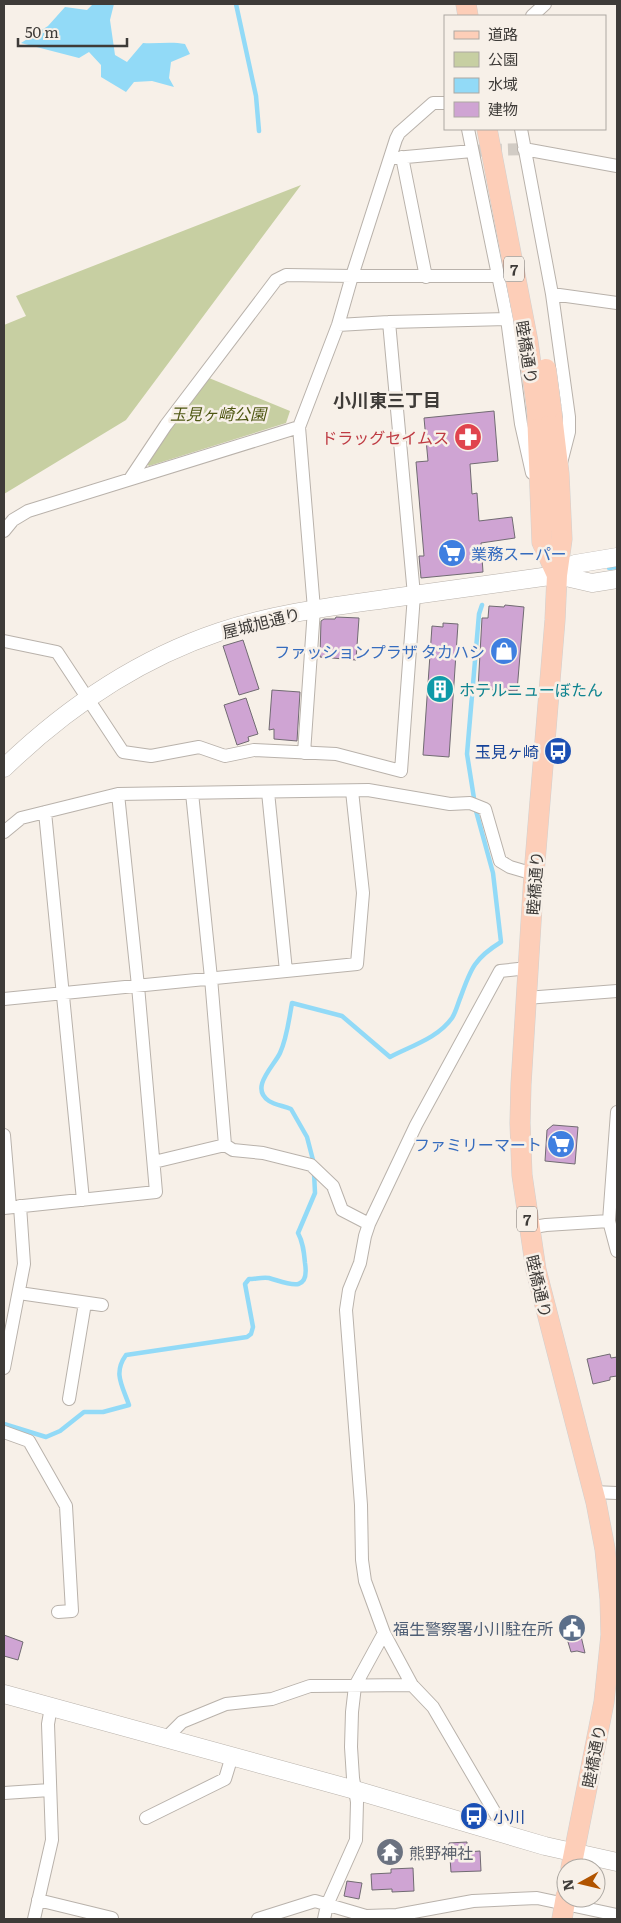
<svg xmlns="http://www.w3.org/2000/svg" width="621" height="1923" font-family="Literata,'Noto Sans JP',serif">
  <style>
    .green { fill: #c7cfa2 }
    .water { fill: #92daf7 }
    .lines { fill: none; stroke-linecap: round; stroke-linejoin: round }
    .stream { stroke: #92daf7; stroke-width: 4.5 }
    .building { fill: #cfa4d3; stroke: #716b72 }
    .street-tunnel { stroke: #d2ccc5; stroke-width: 12; stroke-dasharray: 12 6; stroke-linecap: butt }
    .street-casing { stroke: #b9b2ab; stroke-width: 14 }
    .secondary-casing { stroke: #b9b2ab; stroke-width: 19 }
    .primary-casing { stroke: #d1d0cf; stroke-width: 21 }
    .street { stroke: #fff; stroke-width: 12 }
    .secondary { stroke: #fff; stroke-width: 18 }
    .primary { stroke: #fdceb8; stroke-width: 20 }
    .primary-bridge-casing { stroke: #d1d0cf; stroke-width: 21; stroke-linecap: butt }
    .primary-bridge { stroke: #fdceb8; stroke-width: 20 }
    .labels { text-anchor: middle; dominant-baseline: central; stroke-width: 5; stroke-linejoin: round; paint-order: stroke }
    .shield { fill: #f7f0e8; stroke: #76716d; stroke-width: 1 }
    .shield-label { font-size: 15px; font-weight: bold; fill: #3e3b38 }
    .street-label { font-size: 16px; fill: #3e3b38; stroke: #f7f0e8 }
    .park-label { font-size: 16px; font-style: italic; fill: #4e5712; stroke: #f7f0e8 }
    .health-label { font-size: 16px; fill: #be3a42; stroke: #f7f0e8; text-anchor: end }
    .shop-label { font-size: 16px; fill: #366cbe; stroke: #f7f0e8; text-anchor: end }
    .culture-label { font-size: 16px; fill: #0d838f; stroke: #f7f0e8; text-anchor: start }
    .transit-label { font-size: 16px; fill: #164399; stroke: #f7f0e8; text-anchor: end }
    .service-label { font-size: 16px; fill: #4e5e75; stroke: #f7f0e8; text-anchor: end }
    .worship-label { font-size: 16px; fill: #5b616d; stroke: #f7f0e8; text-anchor: start }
    .neighbourhood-label { font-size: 18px; font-weight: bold; fill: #3e3b38; stroke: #f7f0e8 }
  </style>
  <rect width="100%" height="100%" fill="#f7f0e8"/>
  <path class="green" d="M301,185l-175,235 -122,74v-169l22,-9 -10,-20z
    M209,378l81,33 -4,12 -137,43 -5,-5z"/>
  <path class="water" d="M93,4h21l-4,16 5,35 12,7 16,-19c14,1 28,-2 42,1l5,10 -19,8 -2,16 5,9 -22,-6 -18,1 -8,10 -25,-15v-12l-12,-13 -10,6 -58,-15 27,-17 17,-19 22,3z"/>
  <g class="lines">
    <path class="stream" d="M236,4l20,92 3,35
      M609,568l8,-1
      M314,1164l-7,-27 -16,-28c-7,-3 -16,-4 -22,-8 -20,-13 5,-35 11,-48 7,-15 9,-34 12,-50l50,13 48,41c21,-11 48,-19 62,-39 4,-6 6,-15 9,-22 10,-28 14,-38 40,-54l-8,-69 -17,-62 -9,-57 12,-140 3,-9
      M4,1424l42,13 14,-6 24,-19h19l26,-7c-7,-20 -16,-32 -3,-50l121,-18 4,-3 2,-7 -8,-43 4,-5c6,0 13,-2 20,-1 18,5 41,17 36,-15 -1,-11 -2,-21 -7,-30l17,-40 -1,-21"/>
  </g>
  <path class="building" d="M494,411l4,50 -28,3 2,30 5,-1 2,28 33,-4 3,21 -34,5 2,29 -62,6 -2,-22h5l-8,-94 12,-1 -4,-43z
    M505,605l19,2 -7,84 -39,-2 4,-71h6l1,-12 15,1z
    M336,617l23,1 -3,42 -36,-3 1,-36 3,-2h11z
    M443,623l15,1 -9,133 -26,-2 9,-129 11,1z
    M243,640l16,49 -20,6 -16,-49z
    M272,690l28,2 -3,49 -23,-2v-10l-5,1z
    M246,698l12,36 -10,3 1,4 -12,4 -13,-40z
    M553,1125l25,2 -3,37 -30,-3 2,-31z
    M610,1354l1,4 6,-1v19l-7,1v3l-17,4 -6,-25z
    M578,1617l4,18 -1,1 4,17 -8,-2 -6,1 -9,-30z
    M4,1635l19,7 -5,18 -14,-4z
    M467,1842v10l13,-1 1,20 -30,1 -2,-29z
    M413,1868l1,23 -22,1v-3l-20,1 -1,-16 20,-1v-4z
    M347,1881l15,2 -3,16 -15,-3z"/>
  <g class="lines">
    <path class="street-tunnel" d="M472,151l52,-2"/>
    <g class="street-casing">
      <path id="street" d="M532,16l13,-12
        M468,129l39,190 14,105 11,49
        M521,129l31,165 17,123v15l-8,31
        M524,149l93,17
        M402,157l24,120
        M395,158l77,-7
        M552,294l65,9
        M338,325l51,-3
        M299,427l15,182 -10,144
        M130,479l36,-54 110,-145 10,-5 66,1 44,-137 3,-6 34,-30h12
        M4,531l9,-11 15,-9 271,-84 39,-102 14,-49h146
        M4,641l53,11 66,100 28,4 48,-9 26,9 29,-6 82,4 65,17 13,-176 -25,-273 118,-3
        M268,792l18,179
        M45,812l38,388
        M4,832l17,-14 97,-24 250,-4 82,14 20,-1 15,6 15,52 10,6 24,7
        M526,998l91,-7
        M4,999l353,-35 6,-71 -11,-102
        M617,1112l-8,109 8,30
        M4,1135l6,72
        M225,1145l8,5 30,3 48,12 22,21 9,24 27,14
        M154,1162l71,-17 -14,-167 -19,-185
        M4,1208l152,-16 -18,-206 -20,-192
        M528,1228l18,-3 63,-4
        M19,1293l83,12
        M4,1368l20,-104 -4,-58
        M69,1399l16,-96
        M4,1432l25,9 37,65 6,105 -14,1
        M593,1492l24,1
        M166,1738l16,-16 44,-18 46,-5 38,-13 102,-1
        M4,1793l46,-3
        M146,1818l79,-39 7,-23
        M508,1835l-75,-128 -21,-22 -28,-52 -19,-52 -3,-21 -1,-55 -15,-195 3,-20 11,-27 5,-27 4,-12 47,-99 84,-154 28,-3
        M38,1900l74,18
        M34,1919l18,-79 -4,-116 3,-17
        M258,1919l57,-18 51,15 31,-1 76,-14 64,-3 80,17
        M324,1919l3,-14 29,-65 1,-38 -4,-24 -2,-31 1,-35 3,-26 29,-53"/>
    </g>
    <g class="secondary-casing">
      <path id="secondary" d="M557,575l18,-11 42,-7
        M4,768c62,-60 132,-108 215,-136 53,-18 110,-25 166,-33 57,-8 115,-16 172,-24l35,8 25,-4
        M4,1694l351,96 190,56 72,16"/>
    </g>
    <g class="primary-casing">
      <path id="primary" d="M466,4l2,12
        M551,407l8,67 3,65 -5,36 -2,45 -21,254 -13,210 -1,39 2,52 14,95 60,232 9,47 5,50 1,36 -7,67 -33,166
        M537,410l5,132 15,33
        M562,1919l4,-23"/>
    </g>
    <use href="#street" class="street"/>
    <use href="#secondary" class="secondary"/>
    <use href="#primary" class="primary"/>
    <g class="primary-bridge-casing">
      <path id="primary-bridge" d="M487,129l41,213 9,68
        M546,369l5,38"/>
    </g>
    <use href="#primary-bridge" class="primary-bridge"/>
  </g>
  <defs>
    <g id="pharmacy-disc" transform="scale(1.4375)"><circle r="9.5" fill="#e0444e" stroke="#f7f0e8"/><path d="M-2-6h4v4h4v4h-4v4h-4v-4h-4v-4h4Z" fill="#fff"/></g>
    <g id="supermarket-disc" transform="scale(1.4375)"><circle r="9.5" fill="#3f7fe0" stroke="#f7f0e8"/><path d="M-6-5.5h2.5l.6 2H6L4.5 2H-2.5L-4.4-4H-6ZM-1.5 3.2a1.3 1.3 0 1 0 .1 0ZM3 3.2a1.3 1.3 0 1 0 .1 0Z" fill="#fff"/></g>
    <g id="shop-disc" transform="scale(1.4375)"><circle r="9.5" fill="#3f7fe0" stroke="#f7f0e8"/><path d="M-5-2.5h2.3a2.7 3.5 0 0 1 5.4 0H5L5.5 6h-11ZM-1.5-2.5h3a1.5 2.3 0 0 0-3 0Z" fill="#fff"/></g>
    <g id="building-disc" transform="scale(1.4375)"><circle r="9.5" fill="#0f9aa8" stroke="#f7f0e8"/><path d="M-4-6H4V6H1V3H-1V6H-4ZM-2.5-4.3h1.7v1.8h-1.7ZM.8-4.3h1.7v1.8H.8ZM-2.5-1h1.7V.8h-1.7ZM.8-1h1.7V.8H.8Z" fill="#fff"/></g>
    <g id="bus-disc" transform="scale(1.4375)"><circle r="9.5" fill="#1a4fb4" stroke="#f7f0e8"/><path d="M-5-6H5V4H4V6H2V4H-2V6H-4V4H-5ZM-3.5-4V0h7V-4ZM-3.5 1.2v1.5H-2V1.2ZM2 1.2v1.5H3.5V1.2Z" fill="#fff"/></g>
    <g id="civic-disc" transform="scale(1.4375)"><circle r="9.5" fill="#5c6f8a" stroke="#f7f0e8"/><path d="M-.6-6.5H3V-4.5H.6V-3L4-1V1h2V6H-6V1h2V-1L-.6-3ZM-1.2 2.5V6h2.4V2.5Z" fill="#fff"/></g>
    <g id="temple-disc" transform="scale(1.4375)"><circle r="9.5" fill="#6b7280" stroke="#f7f0e8"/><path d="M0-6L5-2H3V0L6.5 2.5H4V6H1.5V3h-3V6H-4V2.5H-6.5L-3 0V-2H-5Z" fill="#fff"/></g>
  </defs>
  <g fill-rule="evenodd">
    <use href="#pharmacy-disc" x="468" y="437"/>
    <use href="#supermarket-disc" x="452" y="553"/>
    <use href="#shop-disc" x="504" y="651"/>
    <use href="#building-disc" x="440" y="689"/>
    <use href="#bus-disc" x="558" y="751"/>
    <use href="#supermarket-disc" x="561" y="1144"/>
    <use href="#civic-disc" x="572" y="1628"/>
    <use href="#bus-disc" x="474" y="1816"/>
    <use href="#temple-disc" x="390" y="1852"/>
  </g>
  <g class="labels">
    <g class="shield">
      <rect x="504" y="256.5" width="20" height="25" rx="4"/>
      <rect x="517" y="1206.5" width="20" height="25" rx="4"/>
    </g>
    <g class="shield-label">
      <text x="514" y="269">7</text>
      <text x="527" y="1219">7</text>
    </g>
    <g class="street-label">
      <text transform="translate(528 352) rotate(81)">睦橋通り</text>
      <text transform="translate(261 622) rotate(-14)">屋城旭通り</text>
      <text transform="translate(534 883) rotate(-86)">睦橋通り</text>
      <text transform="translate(540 1286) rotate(77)">睦橋通り</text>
      <text transform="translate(593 1756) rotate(-79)">睦橋通り</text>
    </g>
    <g class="park-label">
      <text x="218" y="413">玉見ヶ崎公園</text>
    </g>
    <g class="health-label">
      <text x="449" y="437">ドラッグセイムス</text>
    </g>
    <g class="shop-label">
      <text x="471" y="553" text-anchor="start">業務スーパー</text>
      <text x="485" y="651">ファッションプラザ タカハシ</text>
      <text x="542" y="1144">ファミリーマート</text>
    </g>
    <g class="culture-label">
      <text x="459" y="689">ホテルニューぼたん</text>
    </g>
    <g class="transit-label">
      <text x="539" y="751">玉見ヶ崎</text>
      <text x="493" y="1816" text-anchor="start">小川</text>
    </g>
    <g class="service-label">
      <text x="553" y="1628">福生警察署小川駐在所</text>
    </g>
    <g class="worship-label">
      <text x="409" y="1852">熊野神社</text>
    </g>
    <g class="neighbourhood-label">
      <text x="387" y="399">小川東三丁目</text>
    </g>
  </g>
  <rect width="621" height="1923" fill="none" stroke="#3e3b38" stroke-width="10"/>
  <rect x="444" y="15" width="162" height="115" fill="#f7f0e8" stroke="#ada8a2"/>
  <rect x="454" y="31" width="25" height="8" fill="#fdceb8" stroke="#ada8a2"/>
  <text x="488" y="40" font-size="15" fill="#3e3b38">道路</text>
  <rect x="454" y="52" width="25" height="15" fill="#c7cfa2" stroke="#ada8a2"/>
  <text x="488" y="65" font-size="15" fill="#3e3b38">公園</text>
  <rect x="454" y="78" width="25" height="15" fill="#92daf7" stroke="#ada8a2"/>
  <text x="488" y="90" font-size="15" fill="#3e3b38">水域</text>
  <rect x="454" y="102" width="25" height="15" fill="#cfa4d3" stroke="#ada8a2"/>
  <text x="488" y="115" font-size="15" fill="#3e3b38">建物</text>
  <g transform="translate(581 1883) rotate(262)"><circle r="24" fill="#f7f0e8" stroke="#ada8a2"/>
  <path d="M0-4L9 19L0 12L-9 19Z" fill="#b15400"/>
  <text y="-8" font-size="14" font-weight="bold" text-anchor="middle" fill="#3e3b38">N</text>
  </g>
  <path d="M18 38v8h109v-8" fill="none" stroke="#3e3b38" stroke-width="2.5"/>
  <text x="25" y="38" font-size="15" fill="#3e3b38" stroke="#f7f0e8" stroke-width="4" paint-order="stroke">50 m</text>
</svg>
